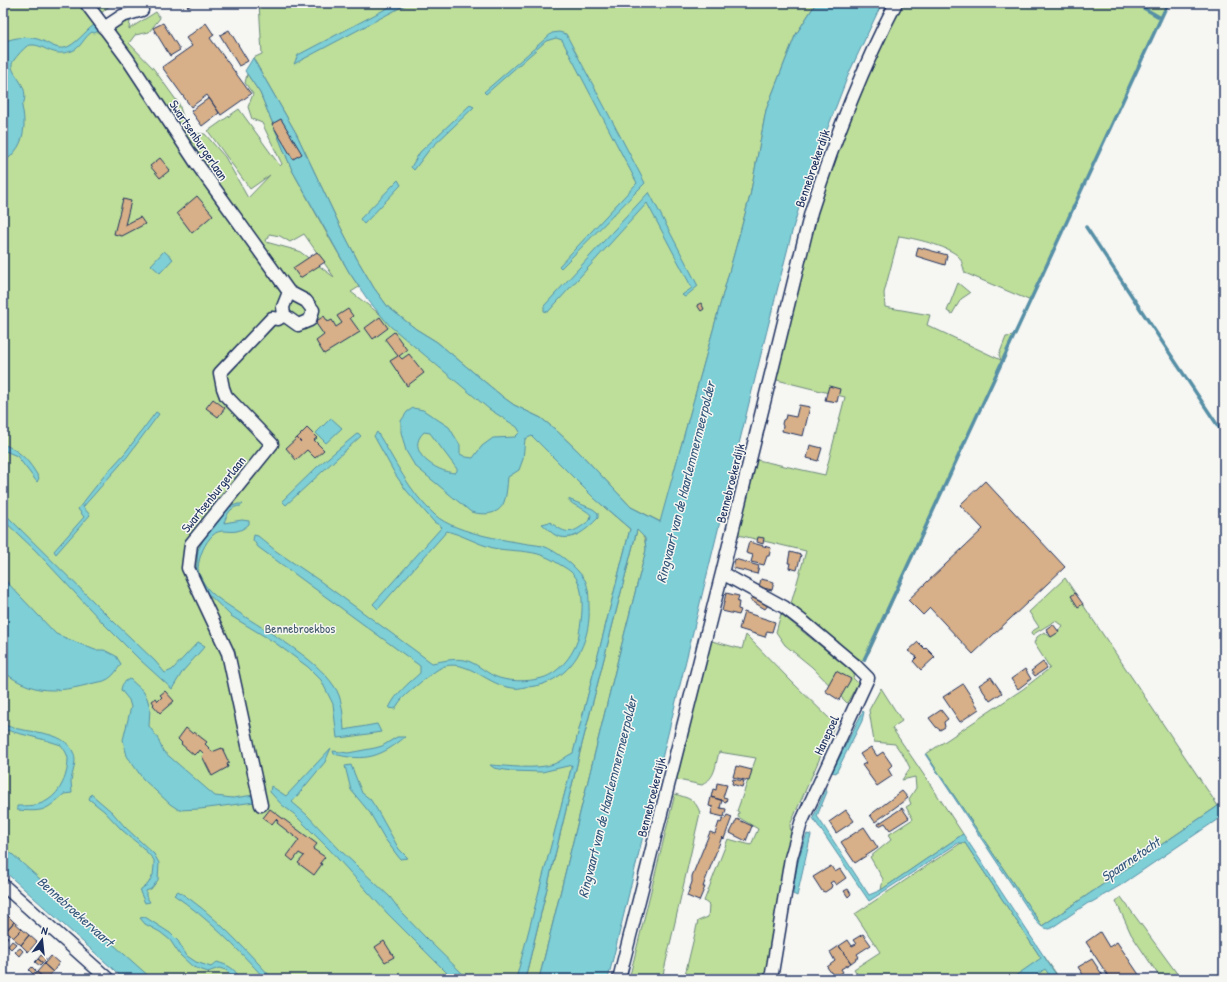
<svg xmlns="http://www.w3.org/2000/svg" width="1227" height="982" font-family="'Patrick Hand',sans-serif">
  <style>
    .green { fill: #bddf99; stroke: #6c877c; fill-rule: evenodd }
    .water { fill: #7ecfd6; stroke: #568fa6; fill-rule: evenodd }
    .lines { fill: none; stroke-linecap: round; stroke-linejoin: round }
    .stream { stroke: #568fa6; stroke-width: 3.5 }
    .building { fill: #d7af88; stroke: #1b2f5e }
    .minor-casing { stroke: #1b2f5e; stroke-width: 15 }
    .minor { stroke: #f6f6f2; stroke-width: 12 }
    .labels { text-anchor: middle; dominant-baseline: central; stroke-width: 3; stroke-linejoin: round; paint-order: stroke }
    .street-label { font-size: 13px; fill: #1b2f5e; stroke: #f6f6f2 }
    .park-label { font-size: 13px; fill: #445b6d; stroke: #f6f6f2 }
    .water-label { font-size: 14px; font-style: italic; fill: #34577c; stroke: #f6f6f2 }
  </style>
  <rect width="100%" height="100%" fill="#f6f6f2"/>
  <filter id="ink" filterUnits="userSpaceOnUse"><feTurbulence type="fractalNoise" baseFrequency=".025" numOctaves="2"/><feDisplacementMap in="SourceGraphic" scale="8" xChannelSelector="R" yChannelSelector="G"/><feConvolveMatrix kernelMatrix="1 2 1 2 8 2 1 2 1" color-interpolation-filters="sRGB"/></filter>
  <g filter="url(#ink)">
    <path class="green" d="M3,3h86l20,28c11,-4 12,-11 22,-17l-2,15 27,-17 4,6 -11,14 -14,3 -6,8 24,25 26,36 9,29 17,1 20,23 23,41 22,-23 -20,14 -42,-58 31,-22 41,57 2,-2 -20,-41 -10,-4 -4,-12 5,-13 -8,-11 2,-9 13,19 32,77 34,62 23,40 10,15 -8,5 77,59 124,99 51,56 27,23 -60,237 2,-1 -55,214h-388l-126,-115zM269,234l11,2 10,6 14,-8 30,43 -35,-26 -33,-9 -1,-2 4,-2z
      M92,3h21l-14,12z
      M259,3h557l-21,33 -29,74 -16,86 -76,276 -9,47 -4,3 -30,-15 -52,-55 -23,-22 -15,-12 -27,-13 -11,-8 -66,-55 -21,-13 -28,-22 -14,-19 -17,-29 -17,-33 -44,-93 -43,-75 9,-4z
      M899,3h269l-137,298 -66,-28c-2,-5 -3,-14 -7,-17 -10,-10 -45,-18 -59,-20l-15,57 1,14 45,8 -3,10 74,35 -2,-5 7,-18 8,-1 -145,317 -7,8 -4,-3 -2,3 -66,-54 16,-56 -72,-17 19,-75 72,16 20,-78 -72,-18 54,-209z
      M958,283l12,10 -9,6 -9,15 -5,-3z
      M637,530c8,5 8,11 9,20l-27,105 -80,324h-14l56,-231z
      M1065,578l153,228 -176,120 -116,-172 97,-65 27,-21 -16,-25 3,-6 7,-5 7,5 12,-10 -2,-3 -6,-3 -23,14 -1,-3 8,-5 -10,-15z
      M781,614l73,59 -1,5 5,5 -11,20 -35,-36 -27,-22 -9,-13z
      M746,635l45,46 44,43 -45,101 1,9 -10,46 -16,99h-81l14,-58 10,-4 1,-12 -5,-4 24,-62 23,6 7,-16 -20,-12 1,-5 -2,-1 19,-53 -37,-6c-4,14 -3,25 -17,33l-29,-6 35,-139 34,9z
      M881,688l21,33 -10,7 38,56 33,50 -82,56 2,-11 -13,-22 21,-17 -3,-5 25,-16 -7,-12 5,-3 -2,-5 7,-11 -1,-11 -13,3 8,-12 -5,-10 -10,-14 -21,-2 -5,-32z
      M675,794c12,4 21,5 25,19l-38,166h-33z
      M961,843h4l76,115 3,-2 16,23h-208l6,-4 -4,-6 26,-17 -25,-38z
      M1121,897l60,82h-20l-30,-45 -15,-33z"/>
    <path class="water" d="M397,3h12l-115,61 4,-9z
      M816,3h66l-33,70 -43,111 -13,44 -30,118 -155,633h-69l80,-324 27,-105 -1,-12 -8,-8 -56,218 -56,231h-9l56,-214 -30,7 -31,-1 -17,-3 -4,-3c19,1 46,5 64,-1 6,-2 12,-8 19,-11l57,-224 -35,-30 -63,-63 -7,3 -2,20 -4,11 -11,7c-1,8 -1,18 -4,25 -5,14 -22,13 -33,10l-56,-46 -9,-15 -5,-19v-11l6,-9 6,-4 10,2 26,17 11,18v9l6,3 7,1 9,-12 11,-8 22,-1 5,-5 -3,-5 -28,-18 -99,-83 -22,-26 -19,-28 -57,-102 -32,-77 -15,-22 8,-13 43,75 44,93 17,33 17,29 14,19 28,22 21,13 66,55 11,8 27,13 15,12 23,22 52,55 29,15 90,-326 16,-86 29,-74zM424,432l6,1 27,36v2l-2,2c-19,-1 -51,-22 -31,-41z
      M94,25l5,6 -5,2 -2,-1c-8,5 -11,16 -20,19 -6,2 -12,3 -18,1 -9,-2 -17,-10 -27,-6 -4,3 -10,10 -13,14 -10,13 20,23 8,47 2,7 2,12 2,19 -2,20 -7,24 -21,38 0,-8 -1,-18 0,-26 2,-12 7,-19 0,-32v-64c13,-5 26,-7 40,-1 6,3 14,8 21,7 11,-2 21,-17 30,-23z
      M559,32l7,2 79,149 -84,85 -2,-2 78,-83 -75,-143 -6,-2 -10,3 -60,53 -2,-2 68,-59z
      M470,105l4,2 -45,43 -15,20 -3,-3 9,-15z
      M398,180l3,5 -37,39 -4,-5z
      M649,192l49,94 -13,11 -3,-2 10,-7 -45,-85 -99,109 -4,-1v-5z
      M164,251l9,8 -13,14 -9,-8z
      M156,412l3,2 -32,43 -44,50 7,8 -34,39 -2,-3 30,-34 -6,-8 26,-33 21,-23z
      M331,418l11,10 -16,15 -10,-10z
      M377,432c18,28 32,60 58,83 21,19 79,27 108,31 14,5 34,21 42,34 4,8 4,18 4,27 2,29 -12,63 -41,75 -6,3 -16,5 -23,5 -4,1 -9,2 -12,1 -25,-2 -43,-28 -68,-22 -7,1 -38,27 -43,33 -3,3 -5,7 -7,10l-6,-1c7,-15 19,-24 31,-35v-7l-162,-119 -5,-7 1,-5 4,1 18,15 44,30 112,82c11,-2 22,-5 33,-3 11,3 19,11 29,16 13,6 34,6 48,2 18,-5 34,-26 37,-44 3,-17 7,-44 -5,-59 -3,-4 -10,-8 -15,-11 -6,-4 -14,-8 -21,-10 -15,-4 -31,-3 -45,-6 -16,-4 -30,-13 -46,-17l-69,78 -5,-5 69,-77 -8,-5 -28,-32 -11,-16 -21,-38z
      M358,433l3,3 -75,69 -4,-4 35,-34z
      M3,444c19,8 26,17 36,34l-2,4 -20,-26 -14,-6z
      M568,499l25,10 5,4v5c-11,11 -24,24 -41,18 -5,-2 -11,-9 -15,-12l8,-2c18,14 22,12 40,-2l1,-5c-9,-9 -18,-8 -23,-16z
      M238,504h5l-2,2c-10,0 -14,8 -17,17l18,-3 7,1v3c-3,3 -7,6 -12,7 -8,2 -17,-3 -24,4 -8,7 -14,21 -15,33 0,5 4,12 7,17 7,11 22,19 33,27 28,19 77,45 96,74 9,12 9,30 10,44l33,-6 4,8 -33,5 -11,1 -4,-34 -12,-24 -13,-13 -34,-25 -43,-26 -28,-27 -7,-14 2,-25 8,-16 8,-8 13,-18z
      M3,512l111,110 41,39 10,12 7,-3 26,-28 7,4 -22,25 -11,18 -33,-30 -36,-36 -68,-73 -32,-30z
      M3,578l53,56 39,16h9l12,6 5,8c-4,6 -8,13 -15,16 -3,2 -8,2 -12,3 -18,5 -37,9 -55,6 -13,-3 -26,-9 -36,-18z
      M130,679l13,12 4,7 3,10 -1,18 8,11 6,14 52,45 18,2 21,-3 1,7 -55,7 -21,1 -9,-6 -27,-25 -16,-23 -4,-16 8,-33 -2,-7 -8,-10c1,-6 2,-8 9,-11z
      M863,711l1,1 -2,9 -26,52 -4,-1z
      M3,724c20,11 61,3 71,30 3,8 -2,19 -3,27 0,4 1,8 1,12l-8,1c-19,17 -20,18 -47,16v-4c11,0 22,0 31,-6 13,-8 20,-26 20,-41 0,-4 -4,-10 -7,-14 -19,-7 -39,-10 -58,-16z
      M397,737h8c-24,20 -40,25 -71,17l-1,-3 15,2 27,-5 7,-2z
      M331,748l-6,14 -33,40 14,12 34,36 50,47 12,16 24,25 42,41h-15l-66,-66 -58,-64 -35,-35 -12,-9 -12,-13 1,-6 15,10z
      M925,754h1l116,172 182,-124v13l-103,70 -29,17 -4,1 -38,26c-7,-1 -9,-2 -14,-8z
      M351,765l11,28 8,6 6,9 23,41 9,9 -8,1 -15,-20 -15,-26 -19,-23 -6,-24z
      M826,789l1,3 -10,24 52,79 12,-5 82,-56 96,145h-7l-7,-10 -14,10h-20l30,-21 -76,-115h-7l-89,58 -56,-83z
      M91,794l21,18 13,15 29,27 5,9 -1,17 -7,9 -5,2v5l4,6 -5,1 -5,-11 1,-3 7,-5 5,-9 1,-9v-6l-12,-13 -20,-17 -18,-19 -15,-12z
      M807,834l4,1 -14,61 -4,-2c2,-20 6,-41 14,-60z
      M3,846l149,133h-28l-121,-109z
      M178,891c35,22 65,56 93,86l-3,2h-3c-28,-31 -57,-61 -91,-84z
      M145,917l25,16 8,8 9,15 9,6 15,5 6,-5c10,3 19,6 22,17h-5l-8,-9 -7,-2 -11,4 -15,-5 -13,-12 -10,-15 -10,-8 -15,-8 -5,-6z"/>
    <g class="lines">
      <path class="stream" d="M1135,3l26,15
        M1086,227l138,208
        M864,660l304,-657"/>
    </g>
    <path class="building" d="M185,3h9l-6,4z
      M163,23l17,27 -10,6 -17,-28z
      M206,23l8,12 -4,3 41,56 -30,21 -14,-20 -16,12 -29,-40 30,-21 -6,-8z
      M229,30l19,31 -9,5 -19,-31z
      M209,98l10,15 -17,13 -11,-15z
      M281,119l21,35 -9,5 -21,-35z
      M160,158l10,12 -10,8 -10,-12z
      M197,196l16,19 -21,18 -15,-20z
      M123,199l8,2 -6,24 15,-8 5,7 -23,12 -8,-2z
      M918,247l29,8 -2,10 -29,-9z
      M317,252l8,10 -25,16 -7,-10z
      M701,303l3,6 -3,2 -4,-6z
      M348,309l5,7 -3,2 10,14 -36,22 -8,-13 8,-6 -9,-13 9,-6 4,6 4,-2 4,7 6,-4 -5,-7z
      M380,317l8,11 -15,11 -8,-11z
      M394,332l13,18 -8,6 3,3 7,-5 15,19 -17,13 -17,-25 8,-5 -13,-17z
      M829,386l11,3 -3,13 -12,-2z
      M213,399l12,9 -7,9 -12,-9z
      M799,405l11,2 -7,29 -21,-5 1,-5 -1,-2 1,-4 2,-1 1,-4 10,2z
      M307,428l10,10 -3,2 10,10 -9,8 -8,-8 -11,10 -10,-12 11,-10 4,4 -4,-4z
      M810,445l12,3 -4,13 -11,-3z
      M985,481l80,86 -92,87 -43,-46 -7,7 -15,-15 75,-71 -23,-24z
      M758,537l6,1 -1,6 -6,-2z
      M749,542l22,6 -2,8h-2l-3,9 -13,-3 2,-7 -7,-2z
      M790,552l11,3 -4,15 -8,-2 1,-5h-2z
      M735,559l24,7 -2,8 -24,-6z
      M761,579l13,3 -2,8 -13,-3z
      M726,593l13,3 -2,6h2l-1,7 3,1 -2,5 -17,-4z
      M1075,593l8,11 -5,3 -7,-11z
      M754,594l15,10 -4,5 -15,-9z
      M744,612l31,10 -3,10 -5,-1 -2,6 -26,-8z
      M1053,624l6,8 -8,5 -5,-8z
      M918,642l7,7 1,-1 9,9 -14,13 -8,-9 4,-4 -9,-6z
      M1043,662l4,6 -12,8 -4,-5z
      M1025,669l6,10 -13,10 -7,-10z
      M836,671l15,8 -12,21 -14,-9z
      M991,677l11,16 -12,8 -11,-16z
      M963,684l16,25 -19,13 -17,-25z
      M165,691l9,10 -14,12 -7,-8 1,-1 -2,-3 4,-3 2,3 4,-4 -2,-2z
      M941,710l7,9 -4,3 1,5 -5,3 -4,-3 -7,-9z
      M186,728l7,6 1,-2 13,10 -2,2 6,6 1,2 10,-4 7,15 -2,1 1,3 -16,9 -10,-20 2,-2 -4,-4 -2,3 -1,-1 -3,3 -13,-11 1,-1 -4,-4z
      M871,747l6,9 6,-4 9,13 -4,4 4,7 -15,10 -15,-21 4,-2 -6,-9z
      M736,766l16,4 -3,11 -16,-4z
      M733,779l11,2 -2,6 -10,-3z
      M717,783l10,2 -4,12 4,1 -1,4 -15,-5 2,-8 3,1z
      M902,791l6,7 -33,24 -5,-7z
      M711,797l11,3 -2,8 6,1 -2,8 -13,-3 2,-7 -4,-1z
      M902,808l7,10 -19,12 -5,-7 -6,3 -1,-2z
      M270,809l47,35 -4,5 12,8 -5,6 2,1 -8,11 -16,-12 6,-7 -5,-3 -6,8 -6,-5 12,-16 -22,-17 1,-2 -2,-2 -4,5 -9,-6z
      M846,810l8,11 -18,12 -7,-11z
      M727,815l5,2 -8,22 -2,-2 -17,44 -2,6h2l-6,14 -12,-5 5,-14v-6l18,-44 5,2 4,-12 2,1 2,-5 2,1z
      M737,819l15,7 -6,15 -16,-8z
      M864,827l14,21 -23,15 -14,-21z
      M831,866l4,6 5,-3 6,9 -10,7 -3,-4 -3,2 2,2 -1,3 -6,4 -3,-1 -9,-14z
      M848,889l3,5 -3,3 -4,-6z
      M7,915l7,7 -8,9 -3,-2v-10z
      M14,922l8,7 -9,9 -7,-7z
      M22,929l7,6 -8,10 -8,-7z
      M1100,932l9,15 8,-5 25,37h-32l-24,-37z
      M4,934l4,3 -4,5 -1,-6z
      M863,934l8,11 -14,9 2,3 -8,6 -12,-17 9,-6 4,6 4,-2 -3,-4z
      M29,935l8,7 -9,10 -7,-7z
      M12,941l4,3 -5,5 -3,-3z
      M384,941l10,16 -9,5 -10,-15z
      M839,946l12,17 -10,6 2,3 -8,6 -8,-11 8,-6 -5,-9z
      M20,948l3,3 -4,5 -4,-4z
      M41,955l5,4 -3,4 -5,-4z
      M51,956l8,7 -6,9 -9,-8z
      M38,959l5,4 -3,3 -5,-4z
      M1092,959l13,20h-19l-8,-12z
      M44,964l9,8 -8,7 -8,-7z
      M32,967l4,4 -3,3 -4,-4z
      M37,972l8,7h-14z
      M25,974l4,5 -7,-1z"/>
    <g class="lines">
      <g class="minor-casing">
        <path id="minor" d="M86,3l41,55 70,106 92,128 -6,15 1,8 -6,4 -6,-1 -52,55 3,15 3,8 46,48 -81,100 -3,24 40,85 33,152
          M104,28l18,-12 20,-6
          M284,315l14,10 12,-5 3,-10 -7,-9 -17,-9
          M722,573l62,34 22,17 49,41 13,13 -67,145 -10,35 -20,121
          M3,885l105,94
          M619,979l103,-406 89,-361c23,-72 50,-142 85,-209"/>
      </g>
      <use href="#minor" class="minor"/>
    </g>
  </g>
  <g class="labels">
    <g class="street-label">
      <text transform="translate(199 140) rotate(56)">Swartsenburgerlaan</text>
      <text transform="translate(812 168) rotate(-71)">Bennebroekerdijk</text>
      <text transform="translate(730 483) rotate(-76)">Bennebroekerdijk</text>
      <text transform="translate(213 494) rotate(-51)">Swartsenburgerlaan</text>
      <text transform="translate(826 735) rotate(-65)">Hanepoel</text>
      <text transform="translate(651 797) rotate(-76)">Bennebroekerdijk</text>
    </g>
    <g class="park-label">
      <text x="300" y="628">Bennebroekbos</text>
    </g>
    <g class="water-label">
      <text transform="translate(685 482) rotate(-76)">Ringvaart van de Haarlemmermeerpolder</text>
      <text transform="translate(607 797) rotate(-76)">Ringvaart van de Haarlemmermeerpolder</text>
      <text transform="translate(1130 859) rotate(-34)">Spaarnetocht</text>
      <text transform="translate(76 911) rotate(42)">Bennebroekervaart</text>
    </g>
  </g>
  <rect width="1227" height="982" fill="none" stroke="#f6f6f2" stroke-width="16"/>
  <rect x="8" y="8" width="1211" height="966" fill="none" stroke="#1b2f5e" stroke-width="1.5" filter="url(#ink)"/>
  <g transform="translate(42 940) rotate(15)" stroke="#f6f6f2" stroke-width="3" paint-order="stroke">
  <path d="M0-3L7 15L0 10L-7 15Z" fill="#1b2f5e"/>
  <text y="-6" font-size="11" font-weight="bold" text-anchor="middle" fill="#1b2f5e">N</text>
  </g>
</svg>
